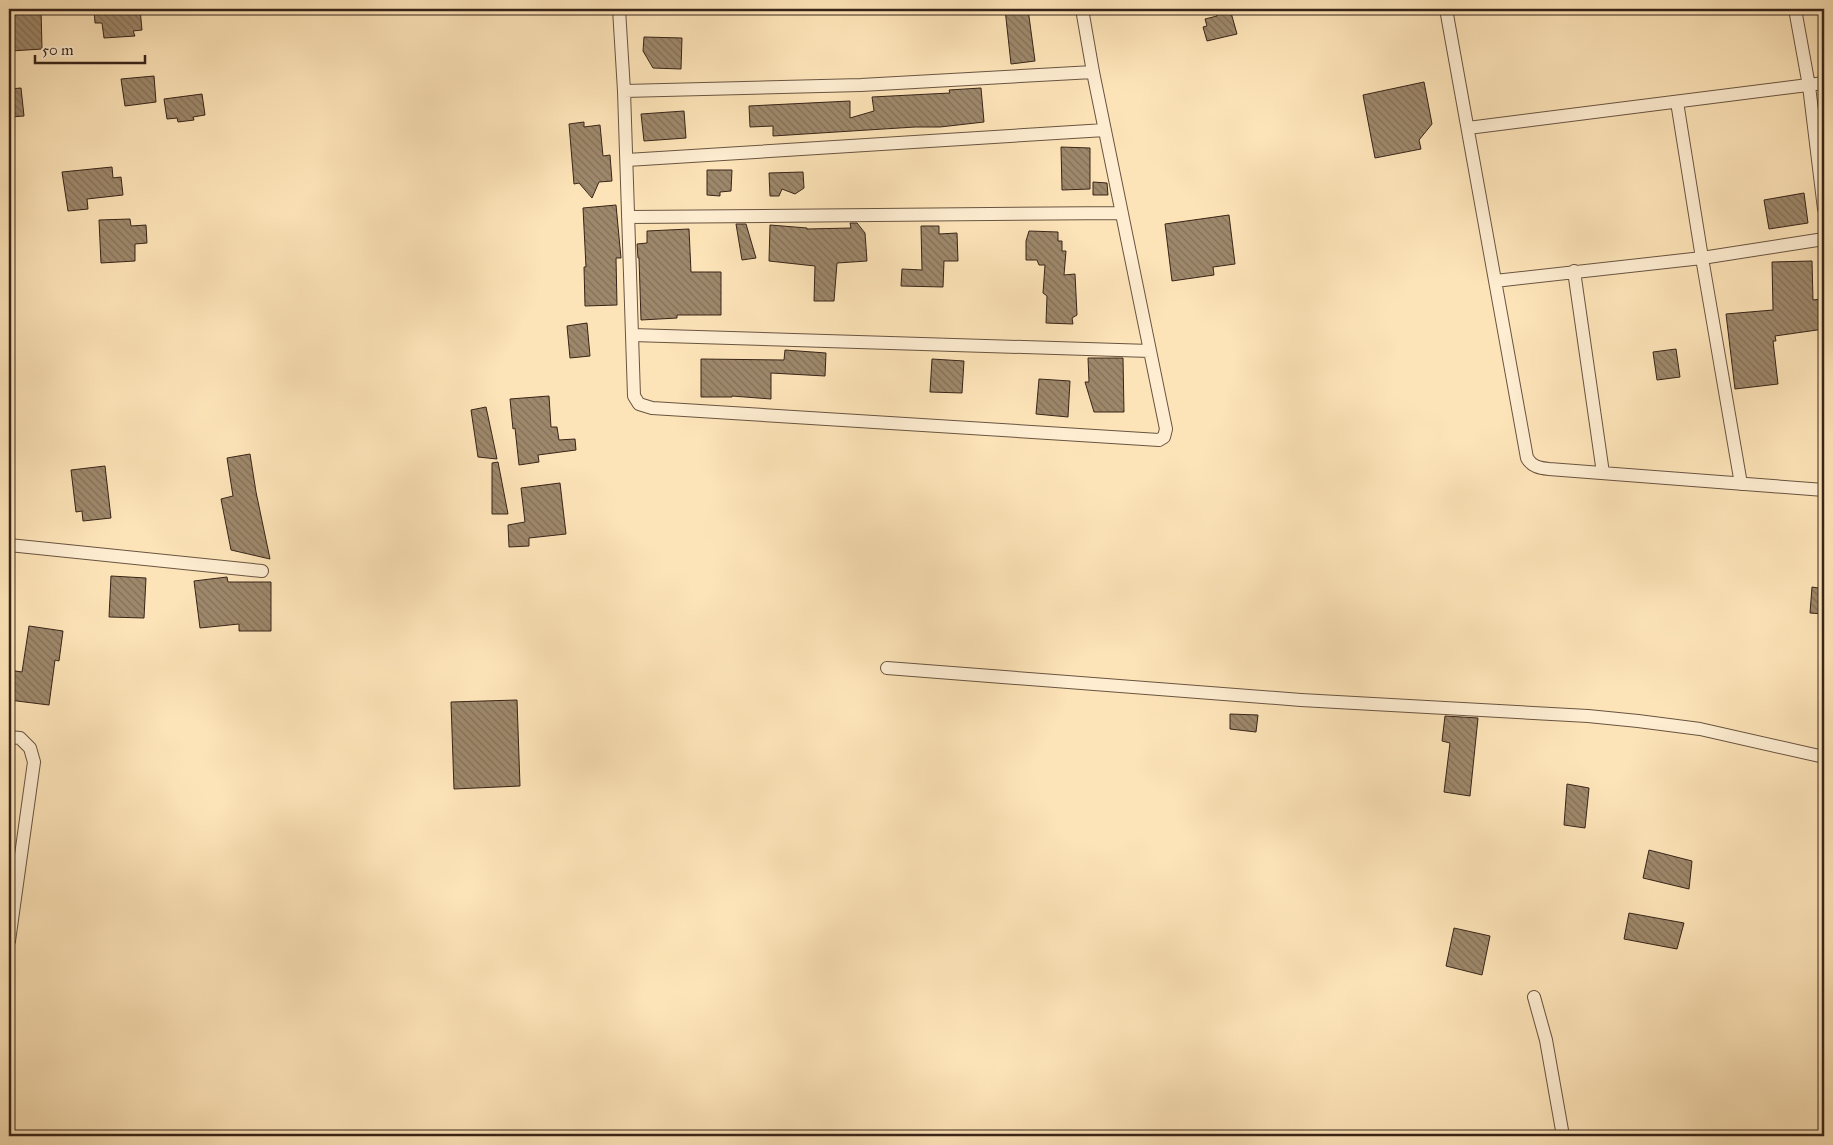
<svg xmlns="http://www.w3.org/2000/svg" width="1833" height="1145" font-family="'IM FELL Great Primer',serif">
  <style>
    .building { fill: url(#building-back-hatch); stroke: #382418 }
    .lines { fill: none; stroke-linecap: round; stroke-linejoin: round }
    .minor-casing { stroke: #695440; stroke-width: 14 }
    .minor { stroke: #feedd1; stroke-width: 12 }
  </style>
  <defs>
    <pattern id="building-back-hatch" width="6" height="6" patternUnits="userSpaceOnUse" patternTransform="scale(1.25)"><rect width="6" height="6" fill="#9e886b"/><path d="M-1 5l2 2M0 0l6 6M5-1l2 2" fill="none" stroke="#826f57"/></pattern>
  </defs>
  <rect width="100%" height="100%" fill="#fde4b8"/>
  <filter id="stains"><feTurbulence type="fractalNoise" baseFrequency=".004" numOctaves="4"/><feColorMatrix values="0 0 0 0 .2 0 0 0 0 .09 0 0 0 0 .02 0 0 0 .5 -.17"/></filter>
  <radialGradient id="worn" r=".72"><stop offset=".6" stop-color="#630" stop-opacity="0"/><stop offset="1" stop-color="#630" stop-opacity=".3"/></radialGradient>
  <path class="building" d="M9,9h32l1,40 -31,2v-10l-2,-1z
    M94,9h46l2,21 -9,1 2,5 -31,2 -2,-15h-7z
    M1005,9h23l7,52 -24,3z
    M1215,9h15l7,25 -30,7 -4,-14 4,-1 -2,-7 12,-3z
    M644,37l38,1 -1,31 -28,-1 -10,-17z
    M154,76l2,26 -31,4 -4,-27z
    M1424,82l8,42 -13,16 2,9 -46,9 -12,-63z
    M21,88l3,28 -15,1v-28z
    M981,88l3,34 -44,5h-25l-142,9v-10l-23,1 -1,-21 101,-5v17l24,-7 -2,-14 78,-4 -1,-3z
    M202,94l3,21 -12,2 1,3 -16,2 -1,-4 -10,1 -3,-20z
    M684,111l2,27 -42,3 -3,-27z
    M584,122v5l16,-2 3,31 7,-1 2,26 -13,1 -7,16 -13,-15 -5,1 -5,-60z
    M1061,147l29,1v41l-28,1z
    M112,167l1,11 8,-1 2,18 -36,4 1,10 -20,2 -6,-39z
    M707,170h25l-1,21 -11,1v4l-13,-1z
    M803,172l1,16 -9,6 -13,-5 -3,7h-9l-1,-23z
    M1093,182l14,1 1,12h-15z
    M1804,193l4,30 -39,6 -5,-29z
    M616,205l5,53h-5l1,47 -32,1 -1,-39h2l-3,-59z
    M1229,215l6,49 -22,3 1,8 -42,6 -7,-57z
    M130,219l1,7 15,-1 1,18 -12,1v17l-34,2 -2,-43z
    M850,223h7l8,10 2,28 -30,2 -3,38h-20l1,-35 -46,-5 1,-36 37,3v1l44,-1z
    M736,224h10l10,34 -14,2z
    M921,226h18v8l18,-1 1,28h-14l-1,26 -42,-1 1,-17 20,1z
    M689,229l2,43h30v43h-44v3l-36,2 -2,-62h-1l-1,-14 10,-1v-12z
    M1029,231l29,1v9h4v10h4l-2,24 11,-1 2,41 -5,3 1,6 -27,-1 1,-27 -4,-3 2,-28h-6l-2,-5h-11v-19z
    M1812,261l1,39 8,-1 3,30 -49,7 1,5h-3l5,43 -43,5 -9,-75 47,-4 -1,-48z
    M587,323l3,33 -20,2 -3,-32z
    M1676,349l4,28 -23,3 -4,-28z
    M785,350l41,3 -1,23 -54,-3v26l-39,-3v1h-31v-38l83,1z
    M1088,358h35l1,54h-30l-9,-30h4z
    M932,359l32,2 -2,32 -32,-1z
    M1039,379l31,2 -2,36 -32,-3z
    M549,396l2,31h6l2,13 16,-1 1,11 -38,5 1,7 -20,3 -4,-37 -2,1 -3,-30z
    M486,407l6,28 5,24 -19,-2 -7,-47z
    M250,454l6,38 14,67 -39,-9 -10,-51 12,-3 -6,-38z
    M498,462l10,52h-16v-51z
    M105,466l6,52 -28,3 -1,-10 -6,1 -5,-42z
    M560,483l6,51 -37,4v8l-20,1 -1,-22 17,-3 -4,-34z
    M111,576l35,2 -2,40 -35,-1z
    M227,577l1,5h43v49h-32v-7l-39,4 -6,-47z
    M1812,587l12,2v25l-14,-1z
    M29,626l34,5 -4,30 -4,-1 -6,45 -40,-5v-30l13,2z
    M517,700l3,86 -66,3 -3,-87z
    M1230,714l28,1 -2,17 -26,-3z
    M1445,716l33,2 -8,78 -26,-4 6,-49 -8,-2z
    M1567,784l22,4 -4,40 -21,-3z
    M1649,850l43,11 -3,28 -46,-11z
    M1629,913l55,10 -7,26 -53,-10z
    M1454,928l36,8 -8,39 -36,-9z"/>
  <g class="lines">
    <g class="minor-casing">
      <path id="minor" d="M619,9l5,82 10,305 5,8 13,4 507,32 5,-3 2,-8 -73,-357 -11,-63
        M1446,9l81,449c5,9 13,10 22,11l275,21
        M1795,9l14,77 15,123
        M624,91l237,-6 232,-13
        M1677,102l25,156 39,226
        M1468,128l356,-45
        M627,160l478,-30
        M628,217l494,-4
        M1574,271l29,202
        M1495,281l207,-23 122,-19
        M632,335l518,16
        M9,545l253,26
        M887,668l414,32 287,16 50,5 62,8 124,28
        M9,737l11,1 10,10 4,14 -25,179
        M1534,997l12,43 17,96"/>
    </g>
    <use href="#minor" class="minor"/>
  </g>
  <rect width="1833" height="1145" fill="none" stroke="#fde4b8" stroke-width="30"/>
  <rect x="10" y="10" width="1813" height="1125" fill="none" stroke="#382418" stroke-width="2.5"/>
  <rect x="15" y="15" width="1803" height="1115" fill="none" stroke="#382418"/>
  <path d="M35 55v8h110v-8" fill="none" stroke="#382418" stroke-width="2.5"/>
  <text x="42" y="55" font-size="15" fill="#382418" stroke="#feedd1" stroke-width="4" paint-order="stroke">50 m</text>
  <rect width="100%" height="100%" filter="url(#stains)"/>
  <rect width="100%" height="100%" fill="url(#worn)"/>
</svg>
